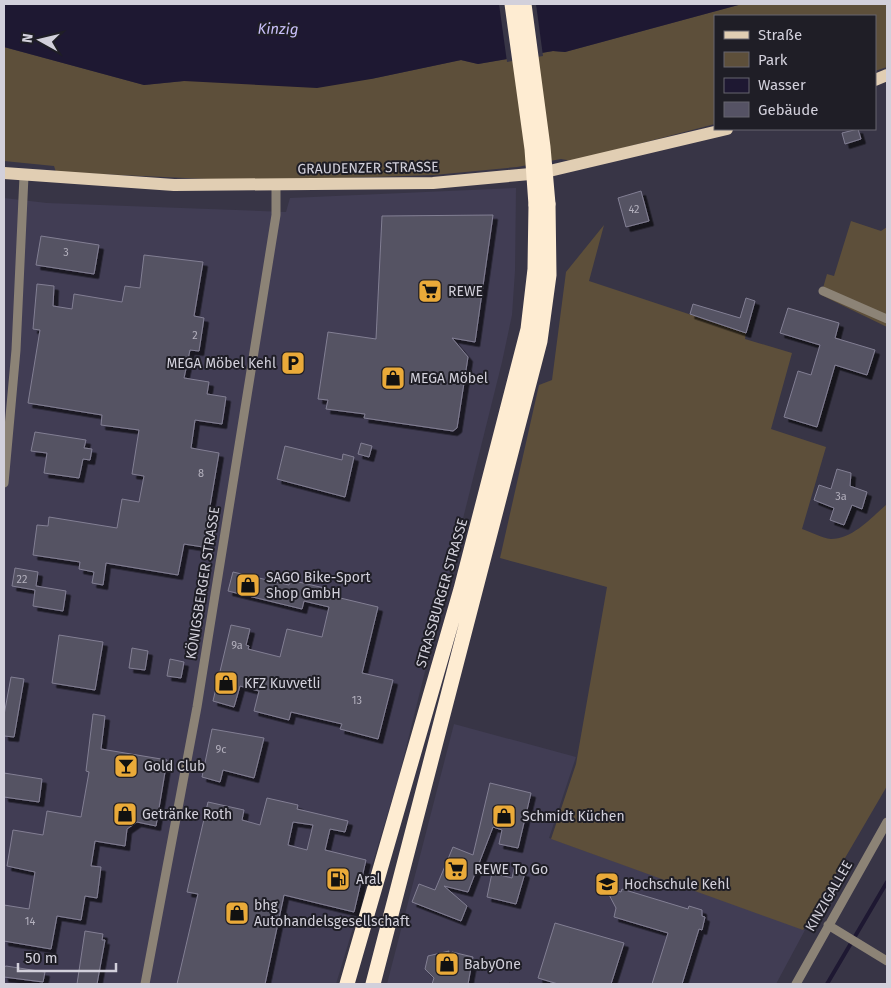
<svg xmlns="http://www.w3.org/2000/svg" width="891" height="988" font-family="'Fira Sans',sans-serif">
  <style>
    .built { fill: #413d54 }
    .green { fill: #5d4f3a }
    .water { fill: #1e1832 }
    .pier { fill: #383546 }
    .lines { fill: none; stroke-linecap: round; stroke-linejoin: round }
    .stream { stroke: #1e1832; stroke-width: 4 }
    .building { fill: #555264; stroke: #827f93; fill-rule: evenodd; filter: url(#shadow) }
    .minor { stroke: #8c8376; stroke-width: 9 }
    .major { stroke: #e1ceb3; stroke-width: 12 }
    .highway { stroke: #feecd2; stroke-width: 15 }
    .highway-bridge { stroke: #feecd2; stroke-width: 15 }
    .labels { text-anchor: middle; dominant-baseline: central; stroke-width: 4; stroke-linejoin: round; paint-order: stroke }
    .number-label { font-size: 11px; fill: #b3b0bd }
    .street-label { font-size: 14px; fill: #d2d0db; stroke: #1f1e26 }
    .poi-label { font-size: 14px; fill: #d2d0db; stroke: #1f1e26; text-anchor: start }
    .water-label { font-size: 15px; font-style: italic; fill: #c8bff8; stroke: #1f1e26 }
  </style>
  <defs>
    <filter id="shadow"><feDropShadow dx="4.5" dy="4.5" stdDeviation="0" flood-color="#0009"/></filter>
  </defs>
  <rect width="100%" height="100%" fill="#383546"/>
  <path class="built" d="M516,188l-1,83 -3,44 -10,47 -103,414 -63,208h-332v-786l43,5 239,9 4,-14z
    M454,724l122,33 -27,81 256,92 -29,54h-266v-2l-2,2h-121z"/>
  <path class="green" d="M742,4h145v63l-12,4v-55h-160v108l-142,37 -12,-2 -44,8 -83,8 -123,4 -83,1 -172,-8 -2,-6 -50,-5v-114l140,38 40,-4 187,-2 90,-19 17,4 75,-13 12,1z
    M851,221l30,10 6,-4v100l-66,-32 6,-21 7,2z
    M604,225l-15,56 157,52 -1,6 47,14 -21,76 55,18 -24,82c9,3 20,9 29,10 22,0 41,-22 56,-35v282l-84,144 -252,-91 25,-75 31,-177 -107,-29 39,-173 13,-5 14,-108z"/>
  <path class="water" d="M4,4h738l-177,48 -12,-1 -75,13 -17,-4 -90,19 -54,9 -133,-7 -40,4 -140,-38z"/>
  <path class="pier" d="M499,4h37l7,52 -36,6z"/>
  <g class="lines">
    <path class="stream" d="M827,984l60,-102"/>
  </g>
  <path class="building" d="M858,129l3,10 -16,5 -3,-11z
    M641,191l8,30 -23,6 -8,-29z
    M493,215l-18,127 -23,-4 16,19 -11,71 -4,3 -89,-13 1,-4 -39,-5 2,-9 -10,-1 10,-67 48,7 6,-123z
    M41,236l58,9 -5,29 -58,-9z
    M144,255l59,7 -9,54 10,2 -5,33 -9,-1 -6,28 25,4 -2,12 19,3 -4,27 -27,-4 -4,28 28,5 -16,94 -19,-3 -6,31 -72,-12 -3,22 -11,-2 2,-11 -15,-3 1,-7 -47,-7 4,-30 11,1 1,-9 68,11 5,-29 17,3 5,-26 -12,-2 7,-44 -38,-5 1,-10 -74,-12 12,-73 -7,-1 4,-45 17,2 -1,20 19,3 2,-15 48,8 3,-16 15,2z
    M746,298l9,3 -9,32 -56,-19 3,-10 47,14z
    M788,308l51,15 -4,15 40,12 -8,25 -32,-10 -18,62 -33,-10 14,-46 13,4 9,-30 -40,-12z
    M35,432l51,8 -2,8 8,1 -2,11 -7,-1 -4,19 -35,-5 3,-20 -16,-2z
    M361,443l11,3 -3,11 -11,-3z
    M285,446l57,14 1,-6 11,3 -9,40 -68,-18z
    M837,469l14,4 -1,13 17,6 -5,17 -10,-4 -8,20 -14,-5 4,-12 -20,-8 5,-15 12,4z
    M15,568l23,4 -2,14 30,5 -3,20 -30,-5 2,-16 -23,-4z
    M233,572l56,13 1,-5 43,10 -1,6 46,11 -16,66 31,7 -15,59 -38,-10 2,-5 -51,-12 -2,8 -35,-9 5,-20 -19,-5 -6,21 -21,-6 18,-76 19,4 -4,16 3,1 -1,3 32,8 7,-28 35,8 7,-30 -25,-6 -2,8 -74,-18z
    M59,635l44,7 -8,48 -43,-7z
    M132,648l16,3 -3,19 -16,-2z
    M170,659l14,3 -3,16 -14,-2z
    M11,677l13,2 -10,58 -10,-1v-21z
    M93,714l12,2 -4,33 66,11 -11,66 -19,-4 -10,7 -2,17 -30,-5 -4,25 10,1 -4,31 -12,-2 -4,24 -24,-4 -6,33 -47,-8v-36l25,4 6,-37 -28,-6 6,-36 30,5 4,-24 34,6 8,-45 -3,-1z
    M212,729l52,9 -10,40 -31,-8 -3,12 -18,-5z
    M4,773l38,6 -3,23 -35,-5z
    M490,783l41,10 -13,55 -19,-4 3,-14 -9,-3 -25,65 -24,-6 23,20 -6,15 -49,-19 7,-18 16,6 18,-43 20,8z
    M267,798l31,7 -1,4 51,12 -3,11 -15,-3 -5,21 41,10 -12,52 -70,-17 -19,89h-88l21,-90 -11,-2 21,-90 36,8 -2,10 18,5zM293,822l20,3 -6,25 -19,-5z
    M514,869l11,4 -9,31 -29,-7 5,-24 20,5z
    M605,887l16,5 1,-3 66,20 1,-3 13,4v6l3,1 -3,13 -3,-1 -17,55h-30l16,-51 -54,-16 2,-9z
    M555,923l69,20 -13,41h-53l-20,-6z
    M85,931l18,3 -1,6h3l-8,44h-20z
    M449,951l-2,6 5,-5 21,5 -5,27h-36l2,-6 -9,-9 3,-13z
    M6,966l39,6 -2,10 -39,-5v-10z"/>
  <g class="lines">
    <path class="minor" d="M823,291l64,28
      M4,483l12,-133 8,-174
      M828,925l59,36
      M145,984l52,-277 79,-492v-30
      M796,984l91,-162"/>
    <path class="major" d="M875,80l12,-5
      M4,173l170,12 259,-2 108,-10 186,-44"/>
    <path class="highway" d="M347,984l114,-395 67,-260 7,-60 1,-64
      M373,984l167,-643 9,-66 -1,-71"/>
    <path class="highway-bridge" d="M512,4l20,145 4,56
      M524,4l19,143 5,57"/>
  </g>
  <defs>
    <g id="supermarket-square" transform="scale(1.25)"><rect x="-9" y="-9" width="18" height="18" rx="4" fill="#eaaa39" stroke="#1f1e26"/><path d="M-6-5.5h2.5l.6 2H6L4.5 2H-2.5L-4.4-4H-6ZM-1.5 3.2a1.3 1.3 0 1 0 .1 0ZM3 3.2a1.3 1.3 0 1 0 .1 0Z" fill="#111"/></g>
    <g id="parking-square" transform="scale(1.25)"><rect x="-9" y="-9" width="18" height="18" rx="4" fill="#eaaa39" stroke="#1f1e26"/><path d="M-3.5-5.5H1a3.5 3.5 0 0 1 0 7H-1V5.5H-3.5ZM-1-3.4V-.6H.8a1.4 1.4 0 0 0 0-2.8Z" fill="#111"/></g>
    <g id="shop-square" transform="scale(1.25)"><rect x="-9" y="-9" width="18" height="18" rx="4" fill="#eaaa39" stroke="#1f1e26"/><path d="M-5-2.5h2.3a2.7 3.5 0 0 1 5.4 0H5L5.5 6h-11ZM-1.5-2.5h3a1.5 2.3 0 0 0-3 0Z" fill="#111"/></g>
    <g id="bar-square" transform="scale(1.25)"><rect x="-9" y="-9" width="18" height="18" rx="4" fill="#eaaa39" stroke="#1f1e26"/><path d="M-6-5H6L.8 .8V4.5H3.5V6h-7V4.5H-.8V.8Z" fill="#111"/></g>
    <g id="fuel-square" transform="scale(1.25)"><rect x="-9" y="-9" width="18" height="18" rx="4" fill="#eaaa39" stroke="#1f1e26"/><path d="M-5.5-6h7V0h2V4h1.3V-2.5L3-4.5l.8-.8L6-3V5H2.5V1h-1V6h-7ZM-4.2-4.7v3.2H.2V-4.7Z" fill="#111"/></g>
    <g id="university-square" transform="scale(1.25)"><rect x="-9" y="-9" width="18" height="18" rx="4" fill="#eaaa39" stroke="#1f1e26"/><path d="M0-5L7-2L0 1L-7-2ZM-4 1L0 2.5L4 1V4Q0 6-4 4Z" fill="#111"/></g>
  </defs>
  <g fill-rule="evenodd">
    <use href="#supermarket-square" x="430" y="291"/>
    <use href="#parking-square" x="293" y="363"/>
    <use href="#shop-square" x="393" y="378"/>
    <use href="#shop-square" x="248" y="585"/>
    <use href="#shop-square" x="226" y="683"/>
    <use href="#bar-square" x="126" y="766"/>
    <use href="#shop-square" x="125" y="814"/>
    <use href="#shop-square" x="504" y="816"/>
    <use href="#supermarket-square" x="456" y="869"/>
    <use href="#fuel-square" x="338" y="879"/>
    <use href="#university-square" x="607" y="884"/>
    <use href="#shop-square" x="237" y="913"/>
    <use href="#shop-square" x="447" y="964"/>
  </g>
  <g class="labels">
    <g class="number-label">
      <text x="634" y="209">42</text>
      <text x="66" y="252">3</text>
      <text x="195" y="335">2</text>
      <text x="201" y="473">8</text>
      <text x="841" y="496">3a</text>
      <text x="22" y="579">22</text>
      <text x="237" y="645">9a</text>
      <text x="357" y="700">13</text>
      <text x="221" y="749">9c</text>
      <text x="30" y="921">14</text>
    </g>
    <g class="street-label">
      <text transform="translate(368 168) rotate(-1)">GRAUDENZER STRASSE</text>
      <text transform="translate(203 583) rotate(-81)">KÖNIGSBERGER STRASSE</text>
      <text transform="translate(442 593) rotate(-74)">STRASSBURGER STRASSE</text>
      <text transform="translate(829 896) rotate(-60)">KINZIGALLEE</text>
    </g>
    <g class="poi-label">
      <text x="448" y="291">REWE</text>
      <text x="276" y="363" text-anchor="end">MEGA Möbel Kehl</text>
      <text x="410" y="378">MEGA Möbel</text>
      <text x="266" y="577">SAGO Bike-Sport<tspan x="266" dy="16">Shop GmbH</tspan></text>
      <text x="244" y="683">KFZ Kuvvetli</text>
      <text x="144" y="766">Gold Club</text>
      <text x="142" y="814">Getränke Roth</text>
      <text x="522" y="816">Schmidt Küchen</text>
      <text x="474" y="869">REWE To Go</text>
      <text x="356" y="879">Aral</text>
      <text x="624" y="884">Hochschule Kehl</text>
      <text x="254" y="905">bhg<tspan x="254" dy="16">Autohandelsgesellschaft</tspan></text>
      <text x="464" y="964">BabyOne</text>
    </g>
    <g class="water-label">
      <text transform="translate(278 29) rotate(1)">Kinzig</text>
    </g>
  </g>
  <rect width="891" height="988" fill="none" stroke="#d2d0db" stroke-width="10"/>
  <rect x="714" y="15" width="162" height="115" fill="#1f1e26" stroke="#67656e"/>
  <rect x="724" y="31" width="25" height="8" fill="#e1ceb3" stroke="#67656e"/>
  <text x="758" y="40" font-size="15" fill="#d2d0db">Straße</text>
  <rect x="724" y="52" width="25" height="15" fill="#5d4f3a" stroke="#67656e"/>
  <text x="758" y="65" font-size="15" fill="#d2d0db">Park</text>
  <rect x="724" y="78" width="25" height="15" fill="#1e1832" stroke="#67656e"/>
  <text x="758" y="90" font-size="15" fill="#d2d0db">Wasser</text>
  <rect x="724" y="102" width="25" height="15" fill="#555264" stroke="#67656e"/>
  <text x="758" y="115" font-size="15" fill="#d2d0db">Gebäude</text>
  <g transform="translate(40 40) rotate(278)" stroke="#1f1e26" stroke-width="4" paint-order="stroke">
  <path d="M0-4L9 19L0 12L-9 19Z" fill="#d2d0db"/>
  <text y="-8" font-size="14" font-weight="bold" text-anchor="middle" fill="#d2d0db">N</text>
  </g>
  <path d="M18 963v8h98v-8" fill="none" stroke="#d2d0db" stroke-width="2.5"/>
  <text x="25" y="963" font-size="15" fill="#d2d0db" stroke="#1f1e26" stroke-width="4" paint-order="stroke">50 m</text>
</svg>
